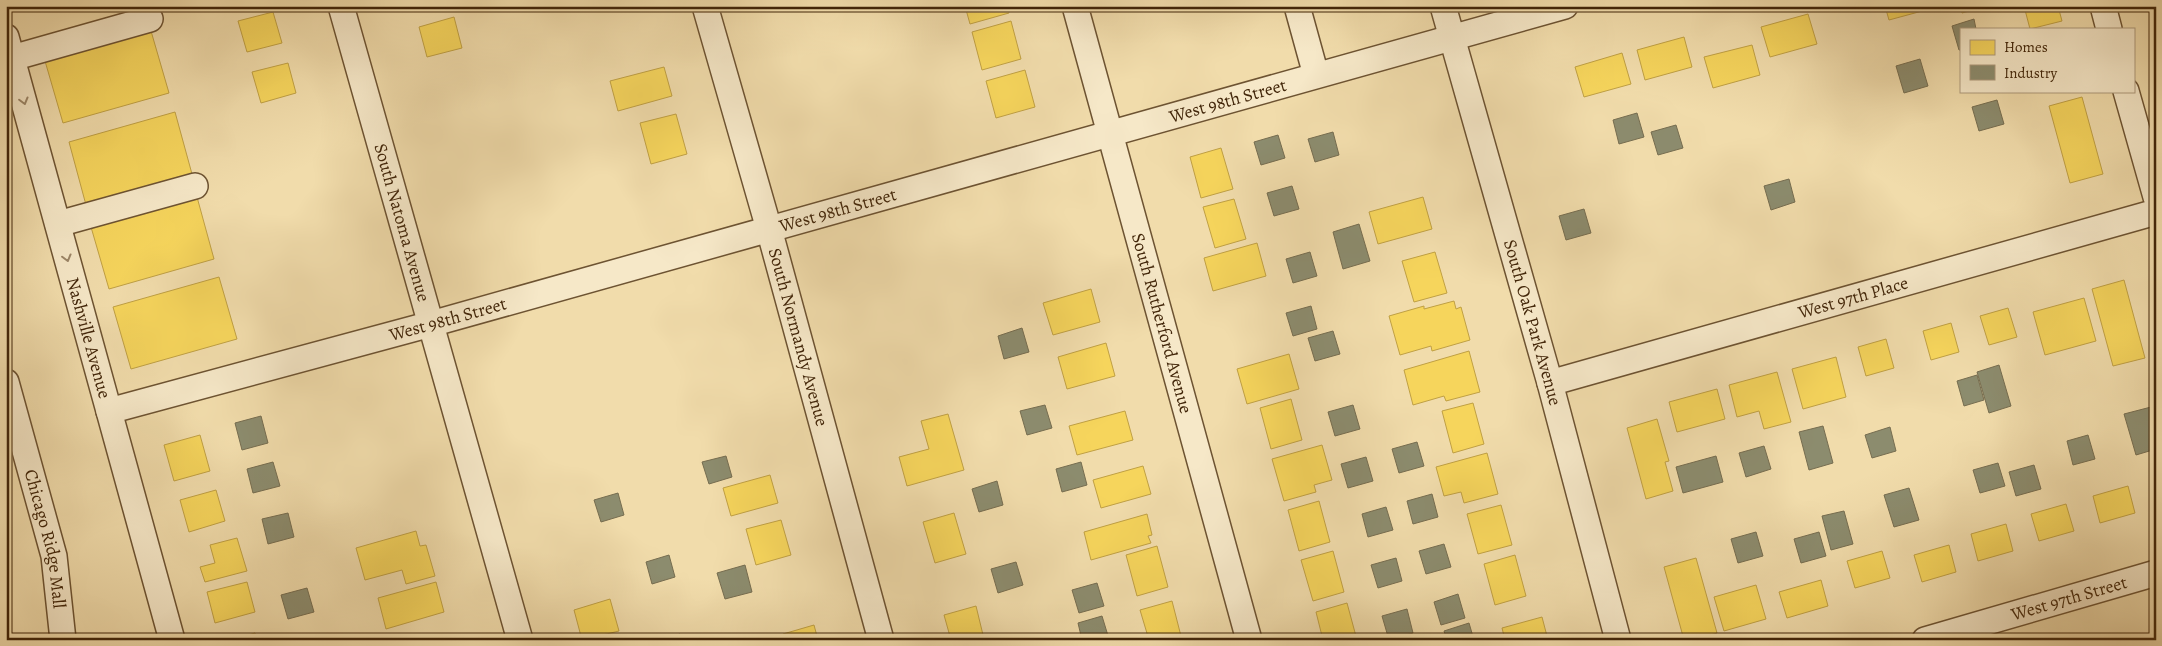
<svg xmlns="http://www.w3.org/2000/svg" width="2162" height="646" font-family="Alegreya,serif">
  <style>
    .homes { fill: #f6d55c; stroke: #c0a043 }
    .industry { fill: #8c8c6e; stroke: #766d50 }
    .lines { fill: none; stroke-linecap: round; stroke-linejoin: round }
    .minor-casing { stroke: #6d5332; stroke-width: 28 }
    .minor { stroke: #f6e8c8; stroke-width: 25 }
    .oneway { stroke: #9c8668 }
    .labels { text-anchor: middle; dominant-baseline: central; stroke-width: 5; stroke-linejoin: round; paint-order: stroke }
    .street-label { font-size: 18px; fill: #412509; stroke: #f6e8c8 }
  </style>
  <rect width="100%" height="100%" fill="#f1dcab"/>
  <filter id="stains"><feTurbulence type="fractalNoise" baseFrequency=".004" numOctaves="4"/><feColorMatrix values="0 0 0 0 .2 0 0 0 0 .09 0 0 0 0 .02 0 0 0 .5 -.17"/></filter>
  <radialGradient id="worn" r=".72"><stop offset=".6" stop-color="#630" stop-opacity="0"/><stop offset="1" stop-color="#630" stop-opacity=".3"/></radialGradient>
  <path class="homes" d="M582,6h19l-18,5z
    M965,6h43l1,7 -39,11z
    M1885,6h52v1l-48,13z
    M1960,6h27l-25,7z
    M2024,6h34l4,15 -32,8z
    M273,12l9,31 -35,9 -9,-31z
    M1808,14l9,30 -47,13 -9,-30z
    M454,17l8,31 -35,9 -8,-30z
    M1011,21l10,38 -39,11 -10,-38z
    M151,31l18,62 -106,30 -18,-62z
    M1684,37l8,30 -47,13 -8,-30z
    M1752,45l8,30 -47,13 -9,-31z
    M1622,53l9,31 -47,13 -9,-30z
    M288,63l8,30 -35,10 -9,-31z
    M664,67l8,29 -54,15 -8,-30z
    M1025,70l10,37 -39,11 -10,-37z
    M2082,97l21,77 -33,9 -21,-77z
    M175,112l17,62 -106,31 -17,-63z
    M676,114l11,40 -36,10 -11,-41z
    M1221,148l12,41 -32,9 -11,-41z
    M197,197l17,62 -105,30 -18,-62z
    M1423,197l9,32 -54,15 -9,-32z
    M1234,199l12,40 -31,9 -12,-41z
    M1257,243l9,33 -53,15 -9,-33z
    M1435,252l12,41 -33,9 -12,-41z
    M219,277l18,62 -106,30 -18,-62z
    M2124,280l21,78 -32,8 -21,-77z
    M1091,289l9,33 -47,13 -10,-32z
    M2084,298l12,43 -51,14 -12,-43z
    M1454,301l2,8 5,-2 9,33 -38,11 -1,-5 -31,9 -11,-39 35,-10v3z
    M2008,308l9,29 -28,8 -9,-29z
    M1951,323l8,29 -28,8 -8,-29z
    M1886,339l8,29 -28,8 -8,-29z
    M1106,343l9,33 -48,13 -9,-32z
    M1469,351l11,41 -34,9 -2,-5 -31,9 -9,-35z
    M1289,354l10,35 -52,15 -10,-35z
    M1836,357l10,40 -43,12 -11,-40z
    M1777,372l14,50 -27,7 -5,-18 -22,6 -8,-32z
    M1717,389l8,30 -48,13 -8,-30z
    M1291,399l11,41 -31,9 -11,-41z
    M1473,403l11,41 -31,9 -11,-42z
    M1125,411l8,29 -56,15 -8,-29z
    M948,414l16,56 -57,16 -8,-29 30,-8 -8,-28z
    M1657,419l12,42 -4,1 8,29 -27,8 -19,-71z
    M200,435l10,36 -36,10 -10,-36z
    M1322,445l10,35 -18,5 2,7 -32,9 -12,-42z
    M1487,453l11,41 -34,9 -3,-11 -17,4 -8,-29z
    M1143,466l8,28 -50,14 -8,-28z
    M770,475l8,28 -47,13 -8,-28z
    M2128,486l7,27 -35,10 -7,-27z
    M216,490l9,31 -36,11 -9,-32z
    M1319,501l11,41 -31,9 -11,-41z
    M2066,504l8,27 -35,10 -8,-27z
    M1501,505l11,40 -34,9 -11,-40z
    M954,513l12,41 -31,9 -12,-41z
    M1147,514l5,21 -4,1 3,7 -60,17 -7,-28z
    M781,520l10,35 -35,10 -10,-36z
    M2006,524l7,27 -35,10 -7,-27z
    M416,531l4,15 6,-1 9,31 -29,8 -4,-14 -37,10 -9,-32z
    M237,538l10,33 -42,11 -5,-15 15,-4 -5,-18z
    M1949,545l7,27 -34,10 -8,-27z
    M1157,546l11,41 -31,9 -11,-41z
    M1333,551l11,41 -31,9 -12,-41z
    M1882,551l8,27 -35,10 -8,-27z
    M1515,555l11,41 -31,9 -11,-41z
    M1696,558l21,75 -22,7h-11l-20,-73z
    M1821,580l7,26 -41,12 -8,-26z
    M247,582l8,30 -40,11 -8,-31z
    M436,582l8,30 -58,17 -8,-31z
    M1756,585l10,34 -42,12 -10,-34z
    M610,599l9,32 -37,9 -8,-30z
    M1172,601l10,39h-33l-9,-30z
    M1347,603l10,37h-34l-7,-28z
    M976,606l8,33 -33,1 -7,-25z
    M1542,617l6,23h-43l-3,-12z
    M814,625l4,15h-34l-1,-6z
    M255,633l2,7h-27z"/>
  <path class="industry" d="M1974,19l2,10h-15v21h-2l-7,-24z
    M1920,59l8,27 -24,7 -8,-27z
    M1997,100l7,24 -25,7 -7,-24z
    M1637,113l7,24 -25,7 -6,-24z
    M1676,125l7,23 -25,7 -7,-23z
    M1333,132l6,23 -24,7 -7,-23z
    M1278,135l7,23 -24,7 -7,-23z
    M1789,179l6,23 -24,8 -7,-24z
    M1292,186l7,23 -25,7 -7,-23z
    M1584,209l7,24 -25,7 -7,-24z
    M1359,224l11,37 -27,8 -10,-37z
    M1310,252l7,24 -24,7 -7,-24z
    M1311,306l6,23 -24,7 -7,-23z
    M1022,328l7,24 -25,7 -6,-23z
    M1333,331l7,23 -25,7 -7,-23z
    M1999,365l12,41 -22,7 -12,-41z
    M1977,375l7,25 -20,6 -7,-25z
    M1045,405l7,23 -25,7 -7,-24z
    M1353,405l7,24 -25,7 -7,-24z
    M2151,407l5,16v26l-20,6 -12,-41z
    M261,416l7,27 -26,7 -7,-27z
    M1823,426l10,37 -24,7 -10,-38z
    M1890,427l6,24 -24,7 -7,-23z
    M2088,435l7,24 -22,6 -6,-24z
    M1417,442l7,24 -25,7 -7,-24z
    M1764,446l7,23 -25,8 -7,-24z
    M726,456l6,21 -23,7 -7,-22z
    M1716,456l7,26 -40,11 -7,-26z
    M1366,457l7,24 -25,7 -7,-24z
    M273,462l7,24 -27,7 -6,-24z
    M1081,462l6,23 -25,7 -6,-23z
    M1998,463l7,23 -25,7 -7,-23z
    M2034,465l7,24 -25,7 -7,-24z
    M997,481l6,24 -24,7 -7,-23z
    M1909,488l10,32 -25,7 -10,-32z
    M618,493l6,22 -23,7 -7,-22z
    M1432,494l6,23 -25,7 -6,-23z
    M1386,507l7,23 -25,7 -6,-23z
    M1844,511l9,33 -22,6 -9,-34z
    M288,513l6,24 -26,7 -6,-25z
    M1756,532l7,24 -25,7 -7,-24z
    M1819,532l7,24 -25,7 -7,-24z
    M1444,544l7,23 -25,7 -7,-23z
    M669,555l6,22 -23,7 -6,-22z
    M1396,558l6,23 -24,7 -7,-23z
    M1016,562l7,23 -25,8 -7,-24z
    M745,565l7,27 -27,7 -8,-26z
    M1097,583l7,23 -25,7 -7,-23z
    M307,588l7,24 -26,7 -7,-24z
    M1458,594l7,24 -24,7 -7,-23z
    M1407,609l6,24 -24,7 -7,-24z
    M1102,616l7,23 -27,1 -4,-17z
    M1469,623l5,17h-27l-3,-9z
    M680,634l1,6h-21z"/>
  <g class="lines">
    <g class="minor-casing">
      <g id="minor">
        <path id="s1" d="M341,6l179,634"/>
        <path id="s2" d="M705,6l64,223 112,411"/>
        <path id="s3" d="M1075,6l174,634"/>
        <path d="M1297,6l19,69"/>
        <path id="s4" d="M1443,6l107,377 68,257"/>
        <path d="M2103,6l6,23"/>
        <path id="s5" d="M6,37l166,603"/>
        <path d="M12,58l138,-39"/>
        <path d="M2126,91l30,106"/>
        <path d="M58,224l137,-38"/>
        <path id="s6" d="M6,382l48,174 9,84"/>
        <path id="s7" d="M1550,383l606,-171"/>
        <path id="s8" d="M109,411l322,-87 1134,-318"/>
        <path id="s9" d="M1925,640l231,-67"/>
      </g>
    </g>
    <use href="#minor" class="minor"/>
  </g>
  <defs><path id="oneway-chevron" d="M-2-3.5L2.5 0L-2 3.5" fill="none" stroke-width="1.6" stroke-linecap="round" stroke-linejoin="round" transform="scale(1.25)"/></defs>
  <g class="oneway">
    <use href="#oneway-chevron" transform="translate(24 101) rotate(75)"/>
    <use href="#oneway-chevron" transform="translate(67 258) rotate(75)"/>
  </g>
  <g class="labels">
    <g class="street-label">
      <text stroke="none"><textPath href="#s8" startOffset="1161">West 98th Street</textPath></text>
      <text stroke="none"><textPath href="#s8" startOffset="756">West 98th Street</textPath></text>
      <text stroke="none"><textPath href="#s1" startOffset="225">South Natoma Avenue</textPath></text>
      <text stroke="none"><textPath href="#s7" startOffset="315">West 97th Place</textPath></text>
      <text stroke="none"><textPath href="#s8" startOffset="351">West 98th Street</textPath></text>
      <text stroke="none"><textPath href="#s3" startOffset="329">South Rutherford Avenue</textPath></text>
      <text stroke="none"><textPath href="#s4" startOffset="329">South Oak Park Avenue</textPath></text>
      <text stroke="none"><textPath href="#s2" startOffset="344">South Normandy Avenue</textPath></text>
      <text stroke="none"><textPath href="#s5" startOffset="312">Nashville Avenue</textPath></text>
      <text stroke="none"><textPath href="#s6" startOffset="162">Chicago Ridge Mall</textPath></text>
      <text stroke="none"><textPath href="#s9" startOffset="150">West 97th Street</textPath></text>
    </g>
  </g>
  <rect width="2162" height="646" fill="none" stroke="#f1dcab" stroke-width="25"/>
  <rect x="8" y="8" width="2147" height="631" fill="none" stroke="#412509" stroke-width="2.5"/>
  <rect x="12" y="12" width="2137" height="621" fill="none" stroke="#412509"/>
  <rect x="1960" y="28" width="175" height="65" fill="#f6e8c8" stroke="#ae9a7c"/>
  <rect x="1970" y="40" width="25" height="15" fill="#f6d55c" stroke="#ae9a7c"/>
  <text x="2004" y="52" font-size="15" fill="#412509">Homes</text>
  <rect x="1970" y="65" width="25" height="15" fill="#8c8c6e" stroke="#ae9a7c"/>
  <text x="2004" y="78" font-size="15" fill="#412509">Industry</text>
  <rect width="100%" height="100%" filter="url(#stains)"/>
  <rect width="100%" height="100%" fill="url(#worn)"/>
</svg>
